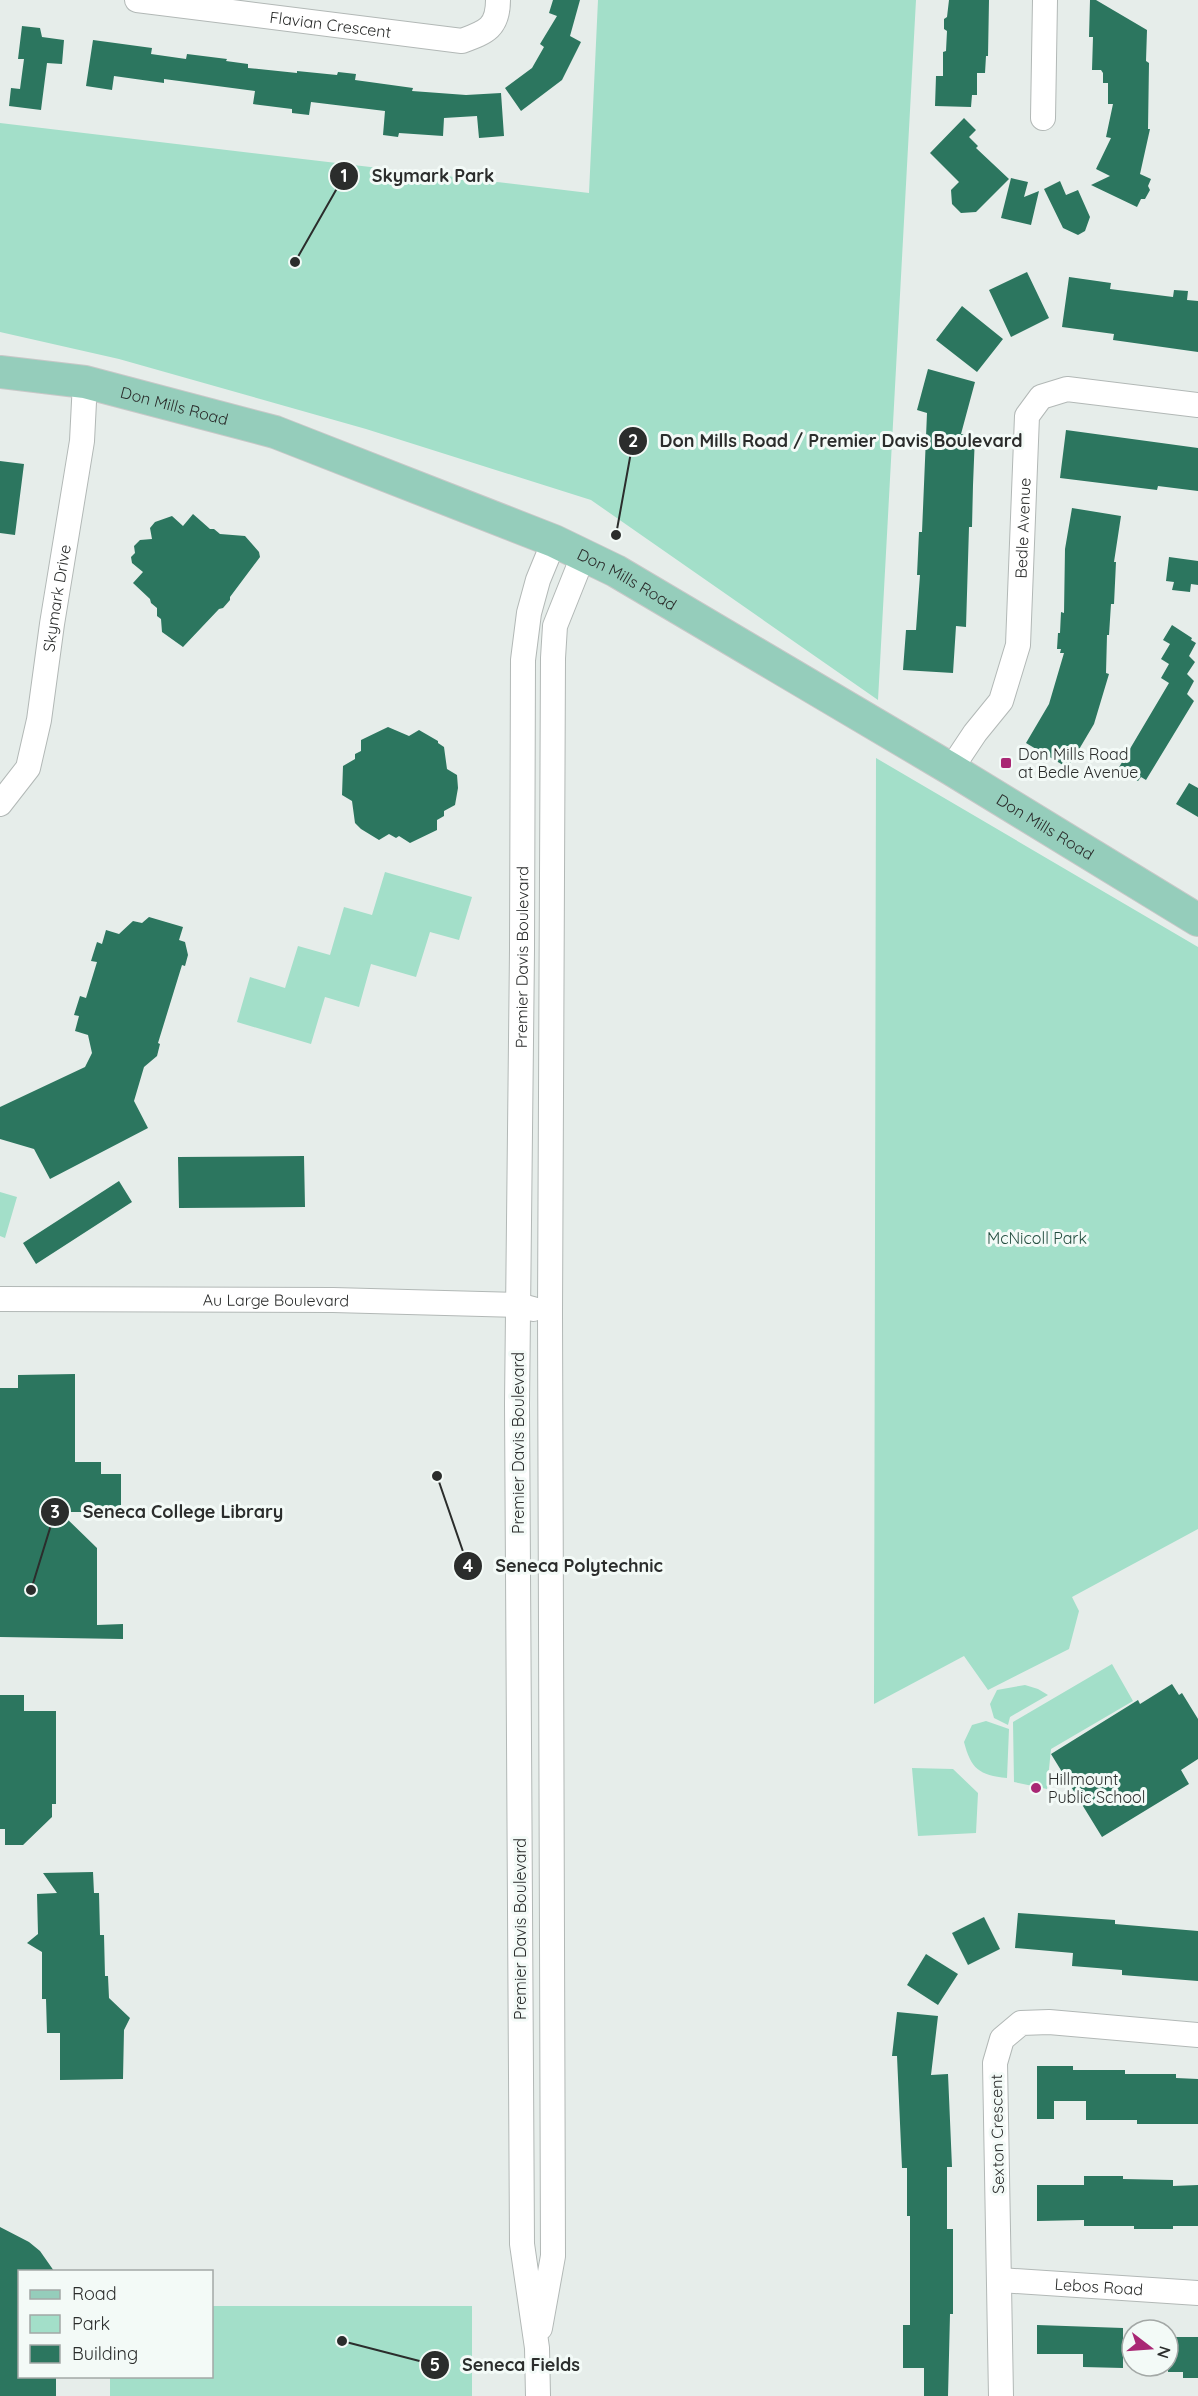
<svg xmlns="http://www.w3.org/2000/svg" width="1198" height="2396" font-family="Quicksand,sans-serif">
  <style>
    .green { fill: #a3dfc9 }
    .building { fill: #2c765f }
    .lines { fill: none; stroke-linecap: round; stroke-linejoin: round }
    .minor-casing { stroke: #b2b8b6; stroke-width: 26 }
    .major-casing { stroke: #c8c8c8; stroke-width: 34 }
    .minor { stroke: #fff; stroke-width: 24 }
    .major { stroke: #95cdbb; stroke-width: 32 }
    .poi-dot { fill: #a92774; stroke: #f3faf7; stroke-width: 2 }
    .labels { text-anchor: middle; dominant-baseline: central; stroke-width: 6; stroke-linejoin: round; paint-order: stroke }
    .street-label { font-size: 16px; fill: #2b2d2c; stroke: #f3faf7 }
    .poi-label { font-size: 16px; fill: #2b2d2c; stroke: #f3faf7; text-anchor: start }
    .park-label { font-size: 16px; fill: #244e40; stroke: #f3faf7 }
    .leader { fill: none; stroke: #2b2d2c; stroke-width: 2 }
    .callout-dot { fill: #2b2d2c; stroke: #f3faf7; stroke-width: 2 }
    .mark-label { font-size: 18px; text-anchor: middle; font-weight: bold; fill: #fff }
    .callout-label { font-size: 18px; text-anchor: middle; font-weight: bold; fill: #2b2d2c; stroke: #f3faf7; stroke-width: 6; stroke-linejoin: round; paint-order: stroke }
  </style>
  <rect width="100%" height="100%" fill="#e6edea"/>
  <path class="green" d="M598,0h318l-38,700 -287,-200 -225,-71 -247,-70 -119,-27v-209l589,70z
    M876,758l322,189v582l-126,68 7,14 -10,38 -81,41 -24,-34 -90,48z
    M385,872l87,25 -13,43 -29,-8 -14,45 -45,-13 -12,43 -34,-10 -14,47 -74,-22 13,-45 35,11 13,-42 32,9 14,-48 28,8z
    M0,1192l17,5 -12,41 -5,-2z
    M1112,1664l21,37 -82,48 -4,40 -33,-7 -1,-60z
    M1025,1685l13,4 10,6 -38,22 -2,8 -14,-7 -4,-14 7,-14z
    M986,1721l23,8 -2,49c-28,-3 -36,-9 -43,-36l8,-17z
    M912,1768l41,1 25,24 -2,40 -58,3z
    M212,2306h260v90h-362v-19l102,-1z"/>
  <path class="building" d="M553,0h27l-10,36 11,6 -19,38 -41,31 -16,-23 27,-20 12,-21 -4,-3 17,-28 -8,-3z
    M949,0h40l-1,56h-2l-1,17h-8v22h-5l-1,12 -36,-1 1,-30h7v-24l3,-1 1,-20 -3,-2v-10l3,-2z
    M1090,0h6l51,30 -1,31 3,2 -1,66h2l-10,45 11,5 -3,7 2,4 -5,9h-4l-4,8 -46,-22 19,-9 -14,-7 15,-31 -5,-1 7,-33h-5v-21h-5v-10l-2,-3h-9l1,-33h-4z
    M22,26l18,2 2,9 22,3 -2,24 -15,-1 -6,47 -32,-4 2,-18 9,1 4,-30h-6z
    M93,40l59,8 -1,6 35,5 1,-5 40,5 -1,2 22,3v4l49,5v-2l40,4 1,-3 18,2 -1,6 58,8 -1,3 54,4 35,-2 3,43 -25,2 -2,-22 -33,2 -1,18 -44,-3 -1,4 -15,-2 2,-24 -74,-9 -2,13 -17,-2v-4l-39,-5 2,-13 -91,-12v4l-50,-7 -2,14 -26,-4z
    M964,118l12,12 -7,7 9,9 -2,2 33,31 -33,33 -15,1 -9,-9 -1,-14 8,-8 -29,-29z
    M1011,178l17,4 -4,15 15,-6 -8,34 -30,-7z
    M1060,181l6,14 12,-5 12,27 -5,14 -7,4 -15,-7 -19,-39z
    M1027,272l22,46 -38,19 -22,-47z
    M1069,277l42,6 -1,6 63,8 1,-7 14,1 -1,9 11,1v51l-85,-12 1,-6 -52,-7z
    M962,306l41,33 -26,33 -41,-32z
    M928,369l47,13 -14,52 14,1 -2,50 -1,42h-3l-3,100 -10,-1 -3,47 -50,-3 3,-40h10l4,-55h-3l2,-43h3l5,-119 -10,-3z
    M1066,430l132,18v43l-40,-5 -1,4 -97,-12z
    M0,461l24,3 -9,71 -15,-2z
    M1072,508l49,8 -7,46h2l-2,42h-3l-2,31h-2l-1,38 3,1 -15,50 -26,44 -42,-25 23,-39 15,-51h-4l1,-4h-4l1,-16h2l1,-21 3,1 1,-64z
    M193,514l17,15h4l6,5 25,2 14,16 1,5 -30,40v3l-7,8 -4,1 -36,38 -21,-15 -1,-13 -4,-3v-8l-6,-5 -1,-4 -17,-16 10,-11 -11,-9 -1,-6 4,-4 -1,-7 6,-6 12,-1 -2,-11 5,-6 17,-6 11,10z
    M1169,557l29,4v24l-7,-1 -1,8 -18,-2 2,-8 -8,-1z
    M1172,625l20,13 -1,2 5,3 -7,13 6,6 -8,12 7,7 -7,13 7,7 -48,79 -5,-3 -3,4 -20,-12 51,-86 -8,-5 8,-14 -8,-5 9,-15 -7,-4z
    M388,727l21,9 10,-6 19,11v2l6,4 3,22 10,6 1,13 -3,17 -11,6v5l-7,4v10l-27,13 -11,-7 -3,2 -7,-4 -10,6 -18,-11 -6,-6 -3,-22 -10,-6 1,-29 12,-7v-5l6,-3v-11z
    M1189,783l9,5v29l-22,-13z
    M149,917l34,10 -4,13 6,2 3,13 -3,11 -3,-1 -24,78 2,1 -3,12 -13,11 -10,34 14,27 -98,51 -16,-30 -34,-10v-32l85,-40 7,-14 -4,-18 -13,-4 4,-15 -5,-1 6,-19 6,2 11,-36 -6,-1 6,-19 5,2 4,-14 13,4 14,-13 9,2z
    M304,1156l1,51 -126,1 -1,-51z
    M119,1181l13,21 -96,62 -13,-21z
    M75,1374v88h26v12h20v38h-61l37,36v77l26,-1v15l-123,-2v-249h18v-13z
    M1172,1684l7,11 3,-2 16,26v40l-17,11 8,14 -87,53 -51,-83 87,-54 2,4z
    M0,1695h24v16h32v93h-4v13l-29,28h-18v-16h-5z
    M93,1872l1,21h5l1,42h4l1,41h3l1,22 21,20 -6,12 -1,49 -63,1v-47h-13l-1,-34h-4v-47l-15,-9 11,-9 -1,-40 20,-1 -14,-20z
    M1018,1913l97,7v4l83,7v50l-76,-6v-5l-50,-4 1,-13 -58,-5z
    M984,1917l16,32 -32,16 -16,-32z
    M926,1954l32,20 -20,31 -31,-20z
    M897,2012l41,4 -7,59 17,-1 4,93h-5v62h6v85h-3l-2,82h-24v-28h-21v-43h7v-109h-3v-48h-5l-5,-112h-5z
    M1037,2066h36v4h52v4h51v4l22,1v45h-61v-4h-51v-19h-32v18h-17z
    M1084,2176h39v3l50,1v6l25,-1v41h-25v3h-39v-3h-50v-6l-47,1v-36h47z
    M0,2227l29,15 11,9 14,20h-34v105h36v20h-56z
    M1037,2325l86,3v40l-40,-1v-13h-46z
    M1168,2337h30v41h-15v-6h-15z"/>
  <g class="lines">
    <g class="minor-casing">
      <g id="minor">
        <path id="s1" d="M137,0l325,41c24,-9 36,-13 36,-41"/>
        <path d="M1043,118l2,-118"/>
        <path id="s2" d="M951,769l24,-36 26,-32 17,-56 9,-229 14,-19 26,-8 131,16"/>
        <path id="s3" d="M0,804l28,-36 11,-48 13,-96 30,-183 3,-59"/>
        <path id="s4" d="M0,1299l333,1 185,5 15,4"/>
        <path id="s5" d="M1000,2280l198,13"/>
        <path d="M540,2328l13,-72 -3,-943 3,-655 2,-32 28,-70"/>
        <path id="s6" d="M538,2396l-1,-48 -15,-104 -5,-840 5,-454 1,-290 6,-47 9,-33 16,-39"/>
        <path d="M1001,2396l-6,-333 7,-24 19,-16 28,-1 149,13"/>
      </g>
    </g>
    <g class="major-casing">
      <g id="major">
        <path id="s7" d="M0,372l85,10 190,50 279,109 62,30 335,198 247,151"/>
      </g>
    </g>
    <use href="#minor" class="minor"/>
    <use href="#major" class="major"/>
  </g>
  <g class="poi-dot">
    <rect x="1000" y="757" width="12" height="12" rx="3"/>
    <circle cx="1036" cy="1788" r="6"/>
  </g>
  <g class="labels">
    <g class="street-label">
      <text stroke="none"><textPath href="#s1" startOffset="195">Flavian Crescent</textPath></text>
      <text stroke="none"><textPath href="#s7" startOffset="178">Don Mills Road</textPath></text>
      <text stroke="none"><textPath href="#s2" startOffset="260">Bedle Avenue</textPath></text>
      <text stroke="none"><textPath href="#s7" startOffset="664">Don Mills Road</textPath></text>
      <text stroke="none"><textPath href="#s3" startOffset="218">Skymark Drive</textPath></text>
      <text stroke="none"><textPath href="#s7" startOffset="1150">Don Mills Road</textPath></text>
      <text stroke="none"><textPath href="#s6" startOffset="1440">Premier Davis Boulevard</textPath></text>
      <text stroke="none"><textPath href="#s4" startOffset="276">Au Large Boulevard</textPath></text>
      <text transform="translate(518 1443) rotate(-90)">Premier Davis Boulevard</text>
      <text transform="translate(520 1929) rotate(-90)">Premier Davis Boulevard</text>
      <text transform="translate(997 2134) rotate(-91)">Sexton Crescent</text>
      <text stroke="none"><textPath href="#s5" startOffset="99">Lebos Road</textPath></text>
    </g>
    <g class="poi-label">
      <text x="1018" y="754">Don Mills Road<tspan x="1018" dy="18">at Bedle Avenue</tspan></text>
      <text x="1048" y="1779">Hillmount<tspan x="1048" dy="18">Public School</tspan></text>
    </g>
    <g class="park-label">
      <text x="1037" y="1238">McNicoll Park</text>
    </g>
  </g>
  <path class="leader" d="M295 262L344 176M616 535L633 441M31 1590L55 1512M437 1476L468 1566M342 2341L435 2365"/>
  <g class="callout-dot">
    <circle cx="295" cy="262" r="6"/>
    <circle cx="616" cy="535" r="6"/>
    <circle cx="31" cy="1590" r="6"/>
    <circle cx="437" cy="1476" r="6"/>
    <circle cx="342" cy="2341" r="6"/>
    <circle cx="344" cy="176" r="15"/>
    <circle cx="633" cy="441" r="15"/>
    <circle cx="55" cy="1512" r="15"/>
    <circle cx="468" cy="1566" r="15"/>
    <circle cx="435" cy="2365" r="15"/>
  </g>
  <g class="mark-label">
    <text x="344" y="182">1</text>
    <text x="633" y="447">2</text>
    <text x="55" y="1518">3</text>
    <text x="468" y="1572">4</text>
    <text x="435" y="2371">5</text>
  </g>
  <g class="callout-label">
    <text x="433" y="182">Skymark Park</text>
    <text x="841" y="447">Don Mills Road / Premier Davis Boulevard</text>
    <text x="183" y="1518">Seneca College Library</text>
    <text x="579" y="1572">Seneca Polytechnic</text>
    <text x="521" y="2371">Seneca Fields</text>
  </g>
  <rect x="18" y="2270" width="195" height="108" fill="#f3faf7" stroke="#a3a8a6" stroke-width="1.5"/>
  <rect x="30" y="2290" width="30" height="9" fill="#95cdbb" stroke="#a3a8a6" stroke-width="1.5"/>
  <text x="72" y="2300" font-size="18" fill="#2b2d2c">Road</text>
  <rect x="30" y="2315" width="30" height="18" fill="#a3dfc9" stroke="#a3a8a6" stroke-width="1.5"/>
  <text x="72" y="2330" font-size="18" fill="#2b2d2c">Park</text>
  <rect x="30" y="2345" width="30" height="18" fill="#2c765f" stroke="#a3a8a6" stroke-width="1.5"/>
  <text x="72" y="2360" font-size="18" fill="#2b2d2c">Building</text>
  <g transform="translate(1150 2348) rotate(107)"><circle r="28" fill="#f3faf7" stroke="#a3a8a6" stroke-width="1.5"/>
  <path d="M0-4.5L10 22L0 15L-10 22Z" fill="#a92774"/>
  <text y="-9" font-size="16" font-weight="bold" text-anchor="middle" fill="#2b2d2c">N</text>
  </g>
</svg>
